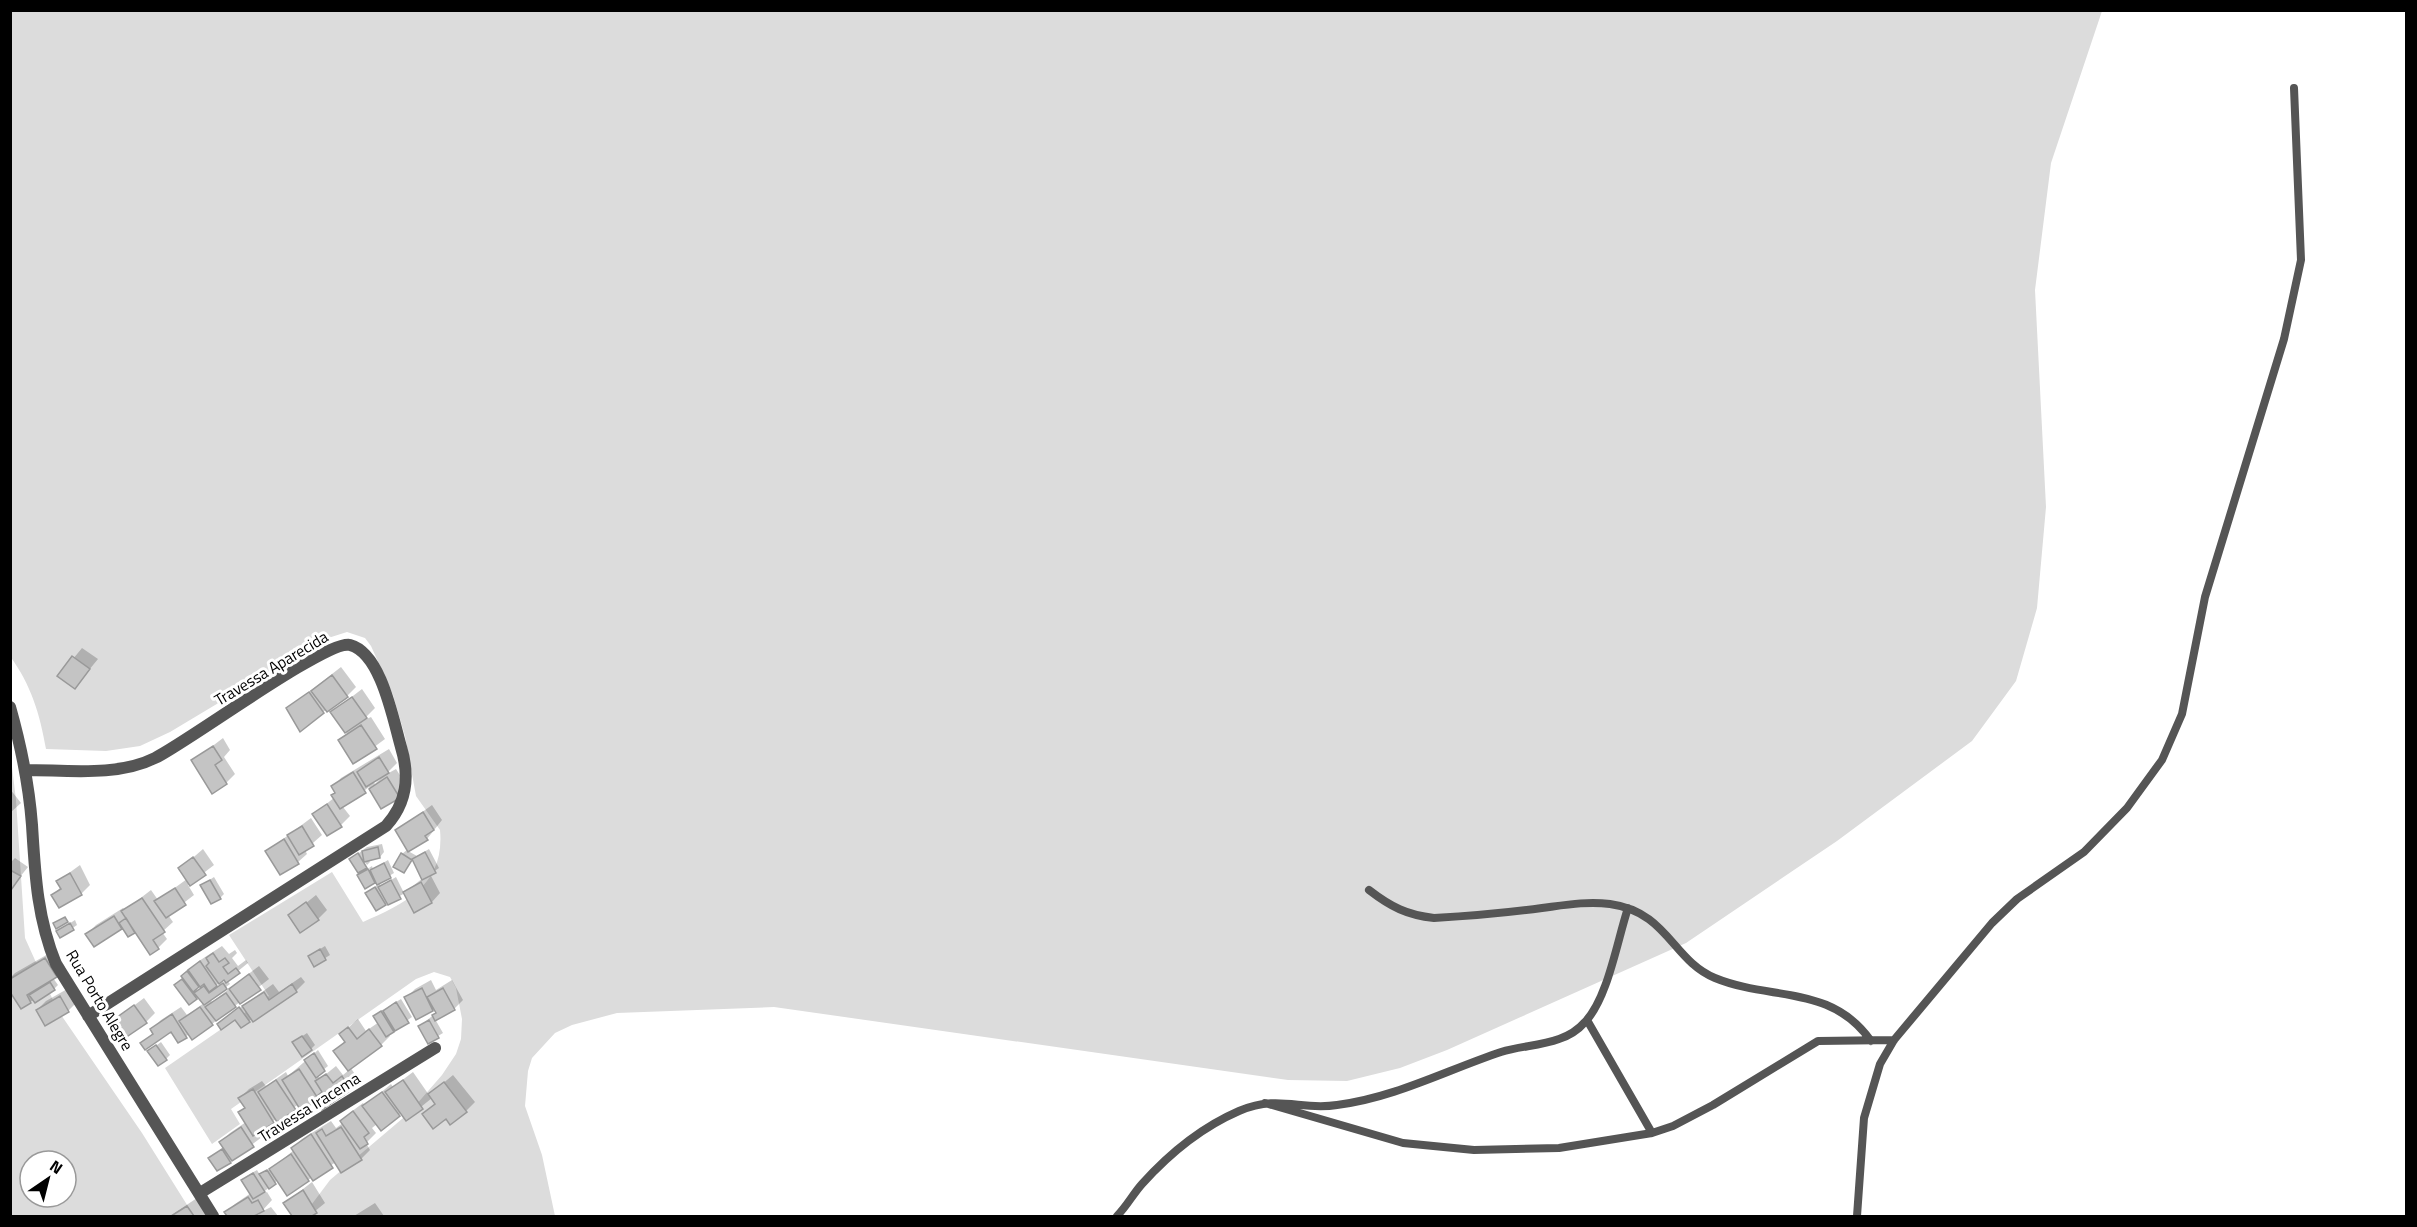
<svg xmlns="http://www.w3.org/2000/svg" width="2417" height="1227" font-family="'Titillium Web',sans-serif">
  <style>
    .green { fill: #dcdcdc; fill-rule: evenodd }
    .shadow { fill: #0003; fill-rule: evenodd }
    .building { fill: #c4c4c4; stroke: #999; stroke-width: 1.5 }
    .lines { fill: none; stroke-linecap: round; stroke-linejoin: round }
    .service { stroke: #555; stroke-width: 8 }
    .minor { stroke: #555; stroke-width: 12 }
    .labels { text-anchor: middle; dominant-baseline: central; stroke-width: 6; stroke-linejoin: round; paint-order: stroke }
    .street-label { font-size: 16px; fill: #000; stroke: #fff }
  </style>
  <rect width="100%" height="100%" fill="#fff"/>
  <path class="green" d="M10,11h2092l-51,152 -16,127 11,217 -9,101 -21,73 -44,60 -135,100 -151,102 -239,107 -47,18 -53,13 -59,-1 -514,-73 -157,6 -45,12 -17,8 -23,25 -4,13 -3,35 17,49 13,61h-252l27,-36 79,-67 33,-38 14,-21 5,-15 1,-20 -6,-31 -6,-11 -16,-5 -18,7 -185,130 9,15 -28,20 -47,-76 104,-72 -40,-61 103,-63 31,50c44,-19 82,-38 77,-92l-24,-34 -11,-60 -12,-41 -22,-49 -6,-8 -18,-6 -22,7 -155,93 -30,14 -34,5 -60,-2c-6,-35 -15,-64 -36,-93z
    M10,750l6,50 9,138 32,71 85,124 52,83h-183zM30,1161h36v36h-36z"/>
  <path class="shadow" d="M82,648l16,11 -23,28 -16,-11z
    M341,667l15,20 -9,9 -24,16 -35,-4z
    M362,689l13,19 -13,13 9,-4 14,22 -31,23 -14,-21 7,-8 -15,-21z
    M223,738l7,12 -6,7 11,17 -9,9 -33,-22z
    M389,749l8,14 -12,12 11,-6 12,19 -26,19 -13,-20 -26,20 7,9 -9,9 -27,-11 21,-17 1,-5 -3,-5 8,-9zM383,776l-8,8 -2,-3z
    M10,789l11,14 -11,10z
    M432,805l10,15 -15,19 -19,12 9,5 12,-7 10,19 -9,6 10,19 -8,9 -17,9 -10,-18 -28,16 -10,-16 12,-9 -10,-16 3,-2 1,3 15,-9 6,13 -15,9 2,4 15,-9 8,16 19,-15 -10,-20 -9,13 -2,-17 6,-5 -12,-18z
    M311,818l11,17 -17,15 2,4 -9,8 -31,-11z
    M382,844l2,8 -4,5 -12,2 2,3 -3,3 -2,-3 -14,-3 16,-12z
    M203,849l11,16 -26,20 6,10 -26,20 5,7 -11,10 5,7 -9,9 -22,-18 -7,5 -6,-9 -29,19 -7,-11 9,-9 27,-17 2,2 26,-20 7,10 29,-21 -7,-10z
    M15,858l13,9 -17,21 -1,-25z
    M80,865l10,20 -9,9 -28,1 8,-8 -3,-6z
    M214,877l10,17 -4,4 -18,-13z
    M316,895l11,15 -9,9 -28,-3z
    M75,920l2,5 -16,11 -3,-5z
    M222,946l7,8 6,-4 2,3 -5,5 6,8 8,-6 2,3 -21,17 3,4 -20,15 2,3 47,-36 10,13 -57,45 -26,12 -15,-6 -29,13 12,-11 -2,-3 9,-9 20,-13 6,8 17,-12 -6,-8 -9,8 -13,-18 23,-24zM224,978l2,3 -13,10 -1,-1zM204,982l2,3 -8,6 -2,-3z
    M325,946l5,9 -16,10 -5,-9z
    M55,950l10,17 -12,11 5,7 -4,4 -24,13 -20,-13v-11l5,-5z
    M301,977l4,5 -9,9 -55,35 -6,-8 -12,2 50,-36 6,8z
    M431,980l5,10 16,-10 11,20 -9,9 -19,10 8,14 -15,9 -8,-16 17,-14 -2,-5 -3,3 -26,-12 9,-9z
    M69,988l8,14 -9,9 -31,-1 9,-9z
    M144,998l11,15 -9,9 -31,-2z
    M401,999l11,18 -24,17 2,2 -9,9 -31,22 9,13 -9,8 -27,20 -6,-9 -18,5 -41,27 4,6 -32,24 -20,-3 15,-11 -4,-5 9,-9 16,-11 -6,-9 6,-6 -6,-9 9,-9 13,-8 4,5 20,-14 2,4 30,-26 10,16 -11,9 3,4 16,-13 7,9 6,-5 -14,-19 11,-11 -5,-6 17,-15 8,12 13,-9 -4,-6 4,-4z
    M307,1033l8,12 -4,4 -13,-10z
    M161,1042l9,13 -4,4 -17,-8z
    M413,1072l16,23 24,-20 22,27 -9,9 -20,6 -22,-3 12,-11 -4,-5 -26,21 -4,-6 -25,11 -5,4 4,5 -10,10 4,7 -9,9 -25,3 -28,18h-30l-18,15 7,-3 5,8 -10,11 -11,5h-23l-2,-3 9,-9 16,-11 -8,-13 4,-4 10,-6 3,5 12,-7 22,-18 -1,-2 9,-9 29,-18 5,7 7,-5 -1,-2 9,-9 12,-9 2,3 26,-22 2,3z
    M312,1182l13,21 -16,13h-16l-8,-13z
    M197,1198l12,18h-38l5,-4z
    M375,1203l9,13h-30z
    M271,1207l7,9h-21l4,-4z"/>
  <path class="building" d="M72,656l18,13 -15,20 -18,-13z
    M332,675l16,22 -21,15 -16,-21z
    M309,692l15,21 -24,19 -14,-24z
    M352,697l15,21 -22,15 -15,-21z
    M361,725l16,24 -24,15 -15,-24z
    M213,746l9,14 -7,5 12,19 -15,10 -21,-34z
    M379,757l10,16 -23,14 -9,-15z
    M353,772l13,21 -26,16 -9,-14 4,-2 -4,-7z
    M387,777l13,21 -19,11 -12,-20z
    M327,804l15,23 -15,9 -15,-22z
    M423,812l11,18 -9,6 3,4 -20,12 -13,-22z
    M302,826l12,20 -15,9 -12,-20z
    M284,839l15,25 -19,11 -15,-24z
    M378,847l2,11 -16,4 -2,-11z
    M425,852l11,21 -14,7 -10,-21z
    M358,853l9,15 -9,5 -9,-14z
    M401,853l11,7 -8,13 -11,-6z
    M193,857l13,18 -16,11 -12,-18z
    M384,863l7,15 -14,7 -7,-15z
    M368,869l7,14 -10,6 -8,-14z
    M10,870l11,6 -10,14 -1,-1z
    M70,873l12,22 -23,13 -8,-13 10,-6 -5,-8z
    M210,880l11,19 -10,5 -11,-19z
    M391,880l10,19 -13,6 -10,-18z
    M421,882l11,21 -18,10 -11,-21z
    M375,887l11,18 -10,6 -11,-18z
    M175,888l11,17 -20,13 -12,-17z
    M142,898l23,34 -12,8 6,9 -9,6 -29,-44z
    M306,902l13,18 -19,13 -12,-18z
    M114,916l8,13 -28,18 -9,-13z
    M65,917l3,5 -12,7 -3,-6z
    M126,918l9,15 -7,4 -9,-14z
    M70,923l4,7 -14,8 -4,-7z
    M320,949l6,11 -12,7 -6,-11z
    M213,953l6,9 6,-4 4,5 -6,4 5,7 8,-6 4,5 -14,10 -2,-3 -5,4 -13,-18 3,-3 -3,-5z
    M45,958l12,19 -30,18 4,8 -10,6 -11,-17v-13z
    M200,961l17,25 -8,6 -5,-8 -4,3 -12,-17z
    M187,971l12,16 -6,5 -12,-16z
    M249,974l12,16 -21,14 -11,-15z
    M182,979l15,20 -8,6 -15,-20z
    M50,982l5,8 -20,13 -6,-8z
    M223,983l4,6 -23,16 -10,-12 10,-7 5,7z
    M292,984l5,8 -44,30 -11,-16 22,-14 5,8z
    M422,988l11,23 -17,9 -12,-23z
    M443,988l12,22 -20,11 -3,-6 4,-2 -9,-16z
    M226,993l10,14 -20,14 -11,-14z
    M60,996l9,16 -24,14 -9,-16z
    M396,1002l13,21 -14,8 -12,-20z
    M134,1005l13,18 -22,15 -12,-18z
    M200,1007l13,18 -21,15 -13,-19z
    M239,1007l11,15 -9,6 -6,-8 -14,10 -4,-6z
    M381,1011l13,21 -8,5 -13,-21z
    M172,1014l15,24 -9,5 -7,-11 -26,18 -5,-7 13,-9 -3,-5z
    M429,1020l10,18 -11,6 -10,-18z
    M348,1027l9,12 12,-10 13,17 -34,25 -15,-20 12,-9 -6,-8z
    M302,1036l10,14 -10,7 -10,-15z
    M156,1045l11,15 -9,6 -11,-15z
    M314,1053l11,18 -9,7 -12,-18z
    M299,1069l20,31 -18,11 -19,-31z
    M326,1074l7,9 9,-7 9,14 -29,20 -5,-8 3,-2 -3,-4 5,-4 -7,-11z
    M276,1080l20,30 -19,12 -19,-30z
    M403,1080l20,29 -17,12 -21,-29z
    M444,1082l23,30 -17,13 -4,-6 -13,10 -11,-15 13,-10 -7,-10z
    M253,1089l21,34 -21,13 -15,-24 7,-4 -7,-10z
    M382,1092l18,24 -19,15 -19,-25z
    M353,1111l16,22 -5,4 4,7 -8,5 -20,-28z
    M241,1127l13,20 -22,14 -13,-19z
    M341,1127l21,33 -21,13 -25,-40 6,-4 4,7z
    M311,1134l22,34 -20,13 -22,-33z
    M222,1149l9,14 -14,8 -9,-13z
    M291,1154l18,27 -22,15 -18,-27z
    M267,1170l9,14 -7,5 -10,-15z
    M253,1173l12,19 -12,7 -12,-19z
    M303,1190l14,23 -5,3h-20l-9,-13z
    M248,1197l4,6 6,-3 6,11 -10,5h-27l-3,-4z
    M187,1206l7,10h-23z"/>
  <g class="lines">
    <path class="service" d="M1369,890c22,17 38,25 65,28 36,-2 72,-5 108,-10 23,-3 45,-7 68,-4 58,8 62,56 105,74 56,23 116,6 156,63
      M1587,1020l65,113
      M1265,1103l138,40 71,7 85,-2 93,-15 21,-7 40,-21 105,-64 76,-1
      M1117,1216c10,-10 16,-22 25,-32 27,-30 60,-57 97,-73 41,-17 61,0 98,-6 57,-7 110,-35 164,-53 19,-6 39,-6 58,-13 9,-3 19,-9 26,-17 23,-24 32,-81 43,-114
      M1857,1216l7,-98 16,-54 14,-24 98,-117 25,-24 67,-47 43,-44 35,-48 20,-46 23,-117 79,-258 17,-79 -7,-172"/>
    <path class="minor" d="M10,707c11,39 19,78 22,118 3,48 5,93 24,139l157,252
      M25,770c42,0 92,7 130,-12 33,-16 172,-119 195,-113 31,8 43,74 51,102 9,30 6,56 -15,79l-298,190
      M200,1193l235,-145"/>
  </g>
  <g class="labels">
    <g class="street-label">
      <text transform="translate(271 668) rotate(-31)">Travessa Aparecida</text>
      <text transform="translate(100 1000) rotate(59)">Rua Porto Alegre</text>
      <text transform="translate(309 1107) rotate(-32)">Travessa Iracema</text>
    </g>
  </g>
  <rect width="2417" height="1227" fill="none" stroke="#000000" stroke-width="24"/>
  <g transform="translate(48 1179) rotate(35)"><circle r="28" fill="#ffffff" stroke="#999999" stroke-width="1.5"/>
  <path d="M0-4.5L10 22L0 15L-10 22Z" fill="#000000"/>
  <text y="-9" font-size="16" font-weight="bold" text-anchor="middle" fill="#000000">N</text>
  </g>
</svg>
